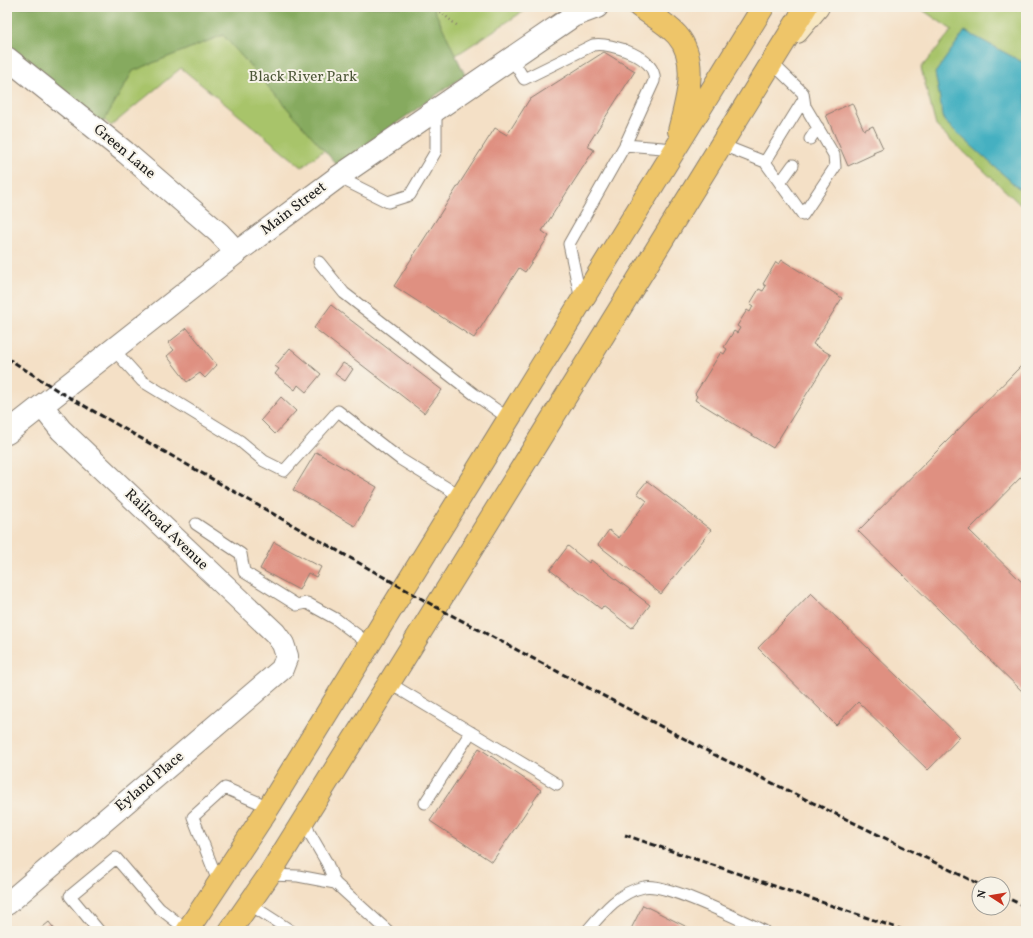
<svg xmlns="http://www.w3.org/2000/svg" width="1033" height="938" font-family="Vollkorn,serif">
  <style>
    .green { fill: #a8c46b; stroke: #627044 }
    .forest { fill: #86aa5f; stroke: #51633e }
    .water { fill: #44b0c1; stroke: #30666e }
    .building { fill: #df9081 }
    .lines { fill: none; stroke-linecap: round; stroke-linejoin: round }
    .service-casing { stroke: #887e71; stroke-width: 13 }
    .minor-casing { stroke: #887e71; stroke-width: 24 }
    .tertiary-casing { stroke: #887e71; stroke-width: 24 }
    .secondary-casing { stroke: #887e71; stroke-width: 24 }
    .trunk-casing { stroke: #887e71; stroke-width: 24 }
    .path { stroke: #887e71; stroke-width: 2.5; stroke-dasharray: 1 3; stroke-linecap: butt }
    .service { stroke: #fff; stroke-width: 11 }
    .minor { stroke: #fff; stroke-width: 22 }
    .tertiary { stroke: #fff; stroke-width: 22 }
    .secondary { stroke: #f8e8c3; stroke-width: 22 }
    .trunk { stroke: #eec569; stroke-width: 22 }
    .rail { stroke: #1c1c1c; stroke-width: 3; stroke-dasharray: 6 3; stroke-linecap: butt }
    .labels { text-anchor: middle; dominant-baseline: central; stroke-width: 4; stroke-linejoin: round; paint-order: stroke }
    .park-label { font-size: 15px; fill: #4d5738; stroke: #f7f3e8 }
    .street-label { font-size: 15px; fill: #1c1c1c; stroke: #f7f3e8 }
  </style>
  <rect width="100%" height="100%" fill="#f7f3e8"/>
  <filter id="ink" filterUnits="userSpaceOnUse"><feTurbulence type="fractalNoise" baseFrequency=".025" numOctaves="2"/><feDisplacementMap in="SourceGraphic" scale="8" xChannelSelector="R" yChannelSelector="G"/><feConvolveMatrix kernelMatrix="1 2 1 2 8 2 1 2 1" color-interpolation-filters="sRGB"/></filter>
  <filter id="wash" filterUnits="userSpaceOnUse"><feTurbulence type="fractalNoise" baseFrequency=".012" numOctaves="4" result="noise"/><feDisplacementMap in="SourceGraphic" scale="16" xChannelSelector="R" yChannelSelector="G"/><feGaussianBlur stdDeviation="0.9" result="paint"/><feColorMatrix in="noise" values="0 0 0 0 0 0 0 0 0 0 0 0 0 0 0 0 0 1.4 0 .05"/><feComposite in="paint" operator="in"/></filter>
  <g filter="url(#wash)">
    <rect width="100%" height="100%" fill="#f4e0c6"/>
    <path class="green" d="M7,7h523l-132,86 -96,74 -121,-99 -70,58 -104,-85z
      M918,7h108v203l-90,-84 -15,-58 31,-38z"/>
    <path class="forest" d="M7,7h426l32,68 -128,90 -114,-130 -90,36 -32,55 -94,-80z"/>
    <path class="water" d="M965,31l61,33v131l-82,-74 -9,-48z"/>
    <g id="blocks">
      <path class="building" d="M604,52l31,19 -48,75 7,4 -52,81 7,5 -24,36 -6,-4 -45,70 -80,-52 101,-158 12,7 22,-35z
        M852,103l12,27 9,-4 10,22 -10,4 1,2 -26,12 -22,-51z
        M782,260l60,38 -29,46 18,11 -58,93 -78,-48 2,-4 -2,-2 26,-42 3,2 3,-5 -3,-2 10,-16 3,2 3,-5 -3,-2 10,-16 3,2 3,-6 -3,-2 9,-15 4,2 3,-5 -3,-2 13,-22 3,2z
        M331,305l111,85 -18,23 -110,-85z
        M187,328l30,37 -12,13 -5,-5 -13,9 -20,-26 7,-6 -6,-7z
        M290,348l31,26 -15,18 -8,-7 -3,5 -20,-16 4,-5 -4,-3z
        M1026,361v111l-57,58 57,56v109l-168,-164z
        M343,363l10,6 -8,12 -10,-7z
        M281,397l15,14 -21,23 -14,-14z
        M316,452l61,35 -22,39 -62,-36z
        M647,481l64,49 -50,64 -63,-49 11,-15 10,8 28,-37 -10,-8z
        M274,542l47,25 -5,10 -8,-4 -9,17 -39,-21z
        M568,546l21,17 2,-3 59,45 -18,23 -29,-22 -2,3 -51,-39z
        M811,593l149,144 -32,33 -70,-68 -22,23 -78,-77z
        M479,748l62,42 -49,72 -62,-41z
        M643,905l52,26h-65z
        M49,922l7,9h-18z"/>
    </g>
  </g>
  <g filter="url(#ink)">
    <use href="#blocks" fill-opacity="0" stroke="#887e71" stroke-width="1"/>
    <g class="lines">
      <g class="service-casing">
        <path id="service" d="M511,57l13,22 69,-34c19,-3 65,13 61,36l-29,64 50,4
          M810,139l8,-12
          M722,145l43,17 38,53 32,-48 -1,-12 -29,-49 -2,-13 -31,-30
          M765,162l39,-63
          M338,177l50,25 22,-7 26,-44v-42
          M780,183l13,-18
          M319,262l25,31 130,101 34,24
          M581,300l-12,-56 56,-99
          M114,350l28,31 98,60 24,20 20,10 54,-60 62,48 60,37
          M196,524l45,30 3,18 53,33 10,-2 29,16 33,25
          M389,683l168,101
          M425,803l46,-71
          M305,818l4,14 18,31 8,20 53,48
          M269,875l29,1 37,7
          M219,884l-26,-67 32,-29 44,19
          M249,904l42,27
          M99,931l-29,-35 46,-38 43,50 28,22
          M587,931c16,-19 32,-39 57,-44 22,-5 98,34 120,44"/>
      </g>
      <g class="minor-casing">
        <path id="minor" d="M7,58l118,94 94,81 18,19
          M7,904l268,-229 7,-6 5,-13 -4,-12 -8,-11 -214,-203 -19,-24"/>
      </g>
      <g class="tertiary-casing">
        <path id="tertiary" d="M7,433l230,-181 101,-75 235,-161 24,-9"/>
      </g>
      <g class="secondary-casing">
        <path id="secondary" d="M797,32l21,-25"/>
      </g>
      <g class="trunk-casing">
        <path id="trunk" d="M640,7c13,9 27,17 37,28 23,26 9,67 2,96
          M187,931l82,-124 494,-800
          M230,931l39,-56 120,-192 417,-676"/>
      </g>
      <path class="path" d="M434,7l25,20"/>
      <use href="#service" class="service"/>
      <use href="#minor" class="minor"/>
      <use href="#tertiary" class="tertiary"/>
      <use href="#secondary" class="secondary"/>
      <use href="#trunk" class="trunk"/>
      <path class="rail" d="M7,358l53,34 376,215 279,148 264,129
        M625,835l281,96
        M1003,896l23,11"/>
    </g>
  </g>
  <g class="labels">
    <g class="park-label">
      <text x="303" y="77">Black River Park</text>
    </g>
    <g class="street-label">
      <text transform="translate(124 152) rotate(40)">Green Lane</text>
      <text transform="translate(294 209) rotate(-37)">Main Street</text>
      <text transform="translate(166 530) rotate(44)">Railroad Avenue</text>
      <text transform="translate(150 782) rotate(-40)">Eyland Place</text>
    </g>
  </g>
  <rect width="1033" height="938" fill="none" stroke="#f7f3e8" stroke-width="24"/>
  <g transform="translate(991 896) rotate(282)"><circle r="19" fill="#f7f3e8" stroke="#9f9d96"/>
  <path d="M0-3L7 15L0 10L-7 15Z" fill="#c8321e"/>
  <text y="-6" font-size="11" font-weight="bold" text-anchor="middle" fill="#1c1c1c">N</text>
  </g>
</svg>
